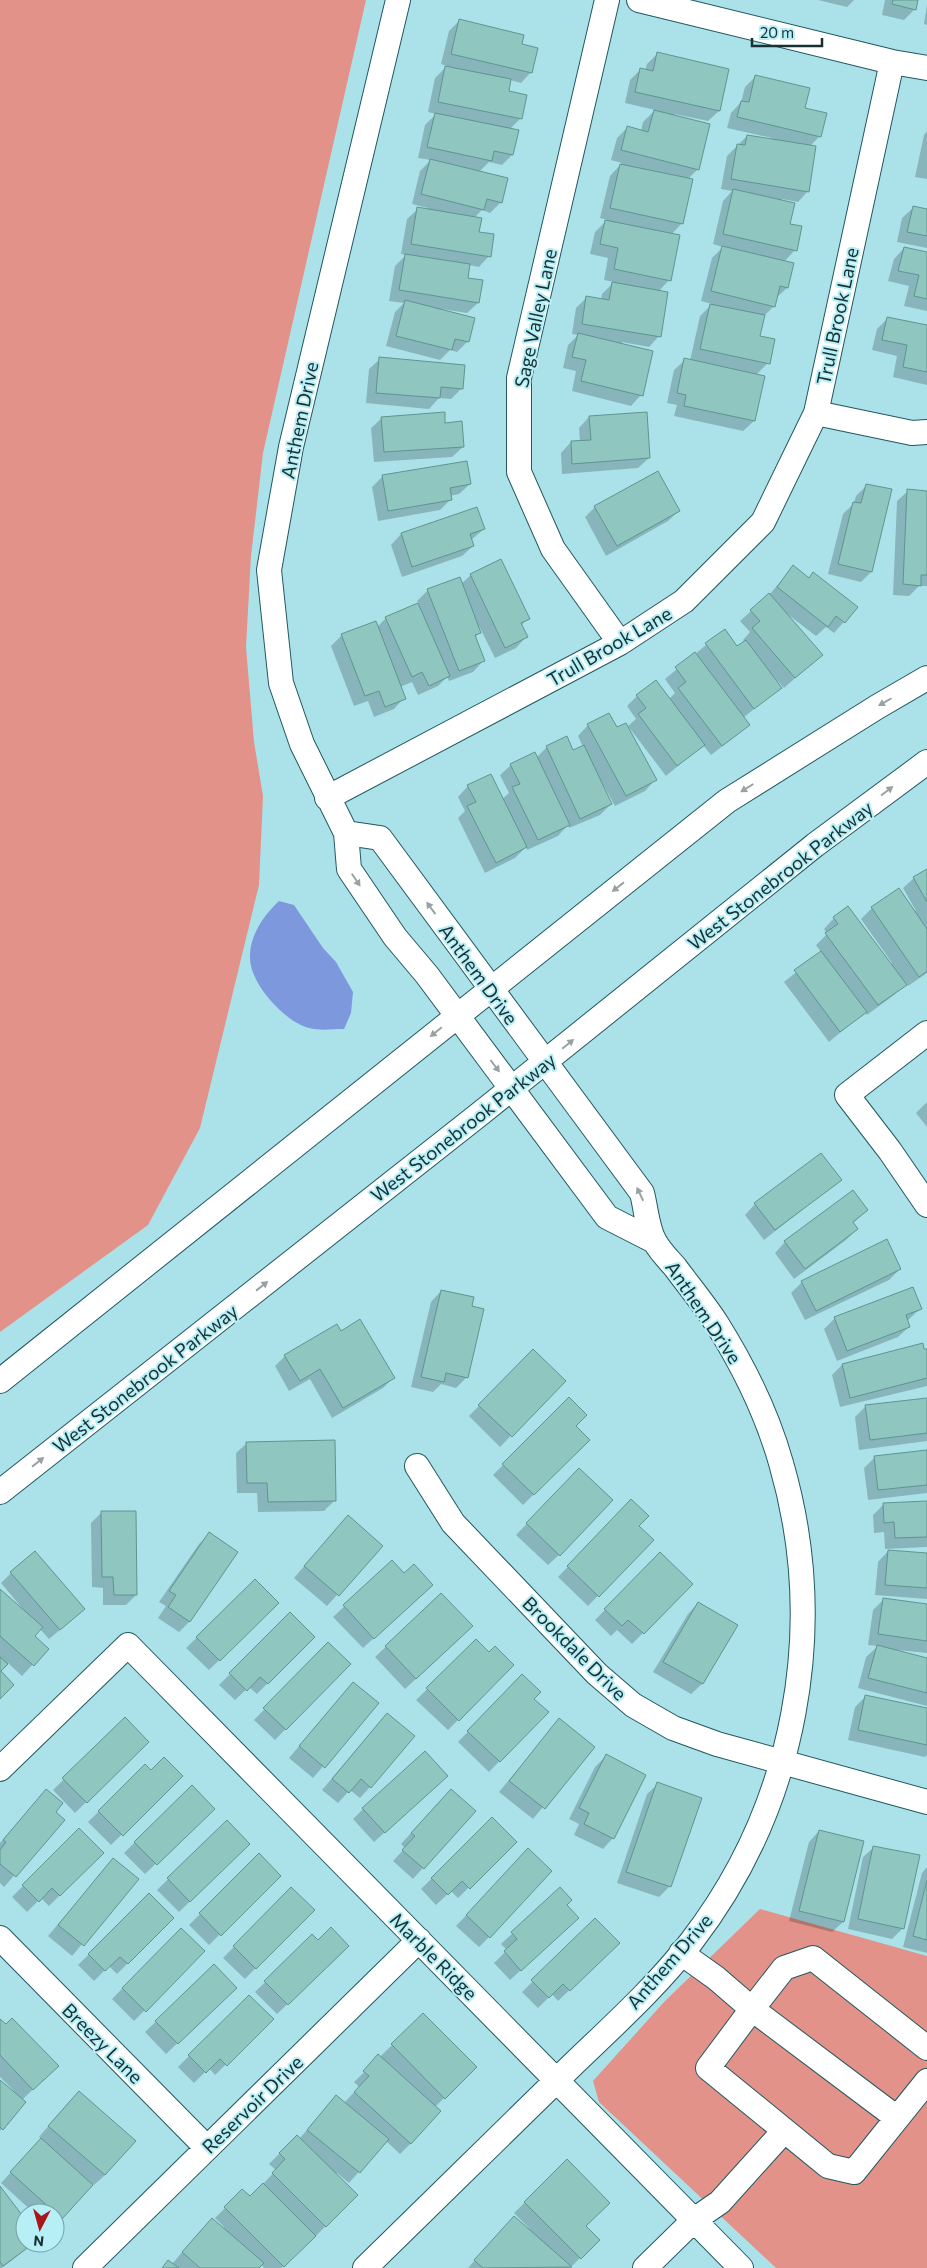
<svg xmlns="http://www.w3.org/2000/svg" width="927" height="2268" font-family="Commissioner,sans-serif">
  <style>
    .green { fill: #e29288 }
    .water { fill: #7d98dd }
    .shadow { fill: #0003 }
    .building { fill: #8fc6c0; stroke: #5f958f }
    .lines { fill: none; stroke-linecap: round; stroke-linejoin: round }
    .minor-casing { stroke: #22585f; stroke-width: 26 }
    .minor { stroke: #fff; stroke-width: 24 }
    .oneway { fill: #98a2a3 }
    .labels { text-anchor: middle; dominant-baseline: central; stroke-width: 4; stroke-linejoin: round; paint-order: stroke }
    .street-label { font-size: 19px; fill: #193033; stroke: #b7eff7 }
  </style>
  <rect width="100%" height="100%" fill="#abe2ea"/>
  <path class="green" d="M0,0h366l-103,453 -12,103 -5,91 8,95 9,54 -4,89 -59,243 -52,97 -148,107z
    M760,1909l167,47v312h-151l-177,-166 -6,-21 72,-80z"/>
  <path class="water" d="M279,901l15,4 29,43 13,14 17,30 -2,21 -7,16c-11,0 -25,2 -35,-1 -24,-6 -59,-44 -59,-70 -1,-22 14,-43 29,-57z"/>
  <path class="shadow" d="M818,0h36l-7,7z
    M885,0h32l-2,9 -11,11 -22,-5z
    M927,4v21l-3,-1z
    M459,21l61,24 11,27 -10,11 -11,-3 -3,12 14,26 -12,12 3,25 -10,10 -13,-3 -10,10 22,30 -11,11 -8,-3 -8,8 4,15 11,23 -10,11 -10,-2 -2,14 11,24 -11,10 -25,-4v2l31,8 -6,23 -10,10 -7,-2 -10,10 -54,-14 9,-34 9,-9 -15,-2 6,-35 11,-11 -5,-1 6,-35 11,-10 9,1 1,-2 -16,-4 8,-33 11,-11 -13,-2 7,-33 11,-11 -8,-2 7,-34 12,-12 -6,-2 8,-33z
    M657,54l71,16 -9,41 -11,10 -34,-7 23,56 -9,9 -6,44 -11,12 -2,45 -10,11v45l-10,11 -27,-5 19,53 -10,11 -59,-15 4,-20 -13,-3 5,-23 10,-10 -6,-1 4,-26 10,-10 15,2 1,-6 12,-12 -10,-2 4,-22 -18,-4 5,-22 12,-12 -7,-2 10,-42 12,-13 -11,-3 6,-22 11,-11 13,4 2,-9 12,-12 -30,-7 5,-23 10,-10h5l2,-6z
    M755,77l49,32 16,27 -10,10 -2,45 -10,11 -16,-3 13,51 -11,12 3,26 -11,10 -2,8 -11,11 -4,20 9,26 -12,12 7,2 -9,44 -11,10 -69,-15 3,-11 -10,-2 7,-33 11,-10 5,1 10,-45 12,-12 -11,-3 11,-43 11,-11 -10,-3 10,-43 9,-10 -11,-2 6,-33 20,-20 25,4v-2l-45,-10 4,-15 10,-11 4,-15z
    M927,131v48l-12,-2 9,-42z
    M913,208l14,3v37l-30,-6 5,-24z
    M904,248l23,5v58l-23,-5 5,-20 -21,-5 6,-22z
    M888,318l39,9v58l-34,-8 4,-21 -25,-6 5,-21z
    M380,359l81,30 -10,10 -12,-1 -10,11 -63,-6 3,-34z
    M589,417l60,41 -11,10 -76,6 -1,-21 10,-11h9l-1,-14z
    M382,418l62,6 19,23 -11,10 -78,5 -3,-34z
    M383,476l87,8 -11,10 -9,2v4l-10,10 -62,11 -6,-34z
    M867,485l4,87 -10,10 -33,-8 15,-60 11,-11 2,-7z
    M908,491l19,1v94h-8l-10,10 -16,-1 4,-94z
    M595,507l84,4 -11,10 -62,35 -21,-39z
    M477,509l7,20 -13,11 2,6 -11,10 -60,21 -11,-32 10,-11z
    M793,567l15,12 48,29 -22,25 -8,-6 -10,9 -30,-23 24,52 -26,23 -10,-11 -1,1 7,10 -37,30 5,7 -11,10 -26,20 -8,-10 -37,31 -38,-50 8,-7 -9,-13 10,-10 32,3 6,-6 -10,-14 59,-49 13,18 8,-6 -2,-2 7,-8 -10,-11 29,-26z
    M471,575l57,43 -7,8 5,11 -10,11 -21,10 -16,-32 -1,1 2,5 -6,6 9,23 -10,11 -24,9 -2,-4 -9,9 -20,9 -6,-13 -12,5 4,11 -10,11 -20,8 -6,-16 -14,5 -23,-60 11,-11 35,-8 9,-9 33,-14 -2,-3 11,-11 33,-6z
    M588,725l28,4 39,51 -10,11 -30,15 -11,-20 -2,1 9,17 -11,11 -31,13 -1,-3 -10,11 -31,14 -1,-3 -11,11 -30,15 -27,-55 7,-7 -7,-14 10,-11 34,13 7,-6 -9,-18 11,-10 25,-7 11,-11 26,4 10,-4 -5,-11z
    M927,871v102l-19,13 -2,-3 -12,12 -27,20 -2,-3 -36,30 -45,-60 37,-30 -5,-7 11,-11 -3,-5 10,-11 56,46 2,-1 -31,-44 11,-11 44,3 -13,-23 11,-10z
    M927,1102v25l-11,-14z
    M840,1180l-76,60 -19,-25 10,-11z
    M867,1210l-15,14 5,5 -11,11 -52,39 -19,-26 10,-11z
    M900,1269l-11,11 -84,40 -14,-27 11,-11z
    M441,1291l29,16 -3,70 -11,11 -15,-4 -8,8 -22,-5 20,-85z
    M920,1309l-13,12 2,6 -11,10 -61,24 -13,-32 11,-11z
    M341,1333l52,45 -10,10 -51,30 -22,-39 -21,12 -14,-25 10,-10z
    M927,1350v36l-87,21 -8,-32 10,-10z
    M533,1351l31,30 -64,66 -31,-31z
    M569,1399l5,27 14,14 -65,65 -30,-30z
    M927,1399v42l-68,9 -4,-33 11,-11z
    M247,1443l88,57 -11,11 -66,1 -1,-19h-20l-1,-40z
    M927,1451v42l-59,7 -4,-32 11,-11z
    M568,1481l-9,74 -11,10 -32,-30z
    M631,1501l6,25 15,14 -64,66 -30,-29z
    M927,1502v45l-42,2 -1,-17 -10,1 -1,-18 11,-11z
    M102,1512l34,83 -10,10h-23v-17l-11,-1 -1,-64z
    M337,1528l44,18 -54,60 -33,-28z
    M209,1534l27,18 -47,70 -10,10 -21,-14 8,-12 -7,-4 40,-58z
    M888,1551l39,3v45l-52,-4 3,-33z
    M660,1554l32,30 -60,60 -15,-14 -6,6 -16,-16z
    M392,1561l29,34 -58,53 -30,-31z
    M11,1573l62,46 -24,20 -9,-10 -7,7 14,13 -25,27 -14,-13 -8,7v-79l22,17 -21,-25z
    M255,1581l22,22 -68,67 -23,-22z
    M441,1595l20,42 -56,52 -30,-32z
    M883,1600l44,6v47l-40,-4 40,11v46l-69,-18 8,-31 12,-11 -10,-1 5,-35z
    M698,1603l38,22 -34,59 -11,10 -38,-22 35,-58z
    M290,1614l23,23 -56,57 -8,-7 -14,13 -16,-15z
    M476,1641l13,13 24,11 -65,65 -32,-30z
    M328,1644l21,20 -74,76 -21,-20z
    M522,1676l10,23 15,13 -58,60 -31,-30z
    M353,1683l24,21 -64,74 -24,-20z
    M865,1697l62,12v46l-2,2 -77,-17 7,-33z
    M125,1719l22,23 -72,71 -22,-23z
    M559,1720l34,27 -60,72 -34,-27z
    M377,1725l-7,62 -10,11 -10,-8 -12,13 -16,-13z
    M606,1756l7,82 -10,11 -29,-14 5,-11 -10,-5 26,-52z
    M145,1766l6,6 30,4 -70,69 -23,-23z
    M658,1784l42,14 -31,89 -10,10 -42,-14 30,-89z
    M436,1786l-62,56 -21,-23 10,-10z
    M191,1787l22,22 -68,65 -21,-21z
    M36,1801l27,19 -59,67 -4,-4v-40z
    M440,1801l34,10 -61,68 -20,-18 12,-13 -4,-4z
    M492,1819l23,23 -57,56 -7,-7 -15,14 -15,-16z
    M227,1822l22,22 -70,68 -22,-22z
    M79,1830l23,23 -53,53 -8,-8 -14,14 -15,-15z
    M819,1831l44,11 -20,80 -11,10 -43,-11 20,-79z
    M874,1847l29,81 -11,11 -44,-10 15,-72z
    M259,1855l20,21 -70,69 -20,-20z
    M113,1859l24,20 -65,77 -24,-20z
    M518,1861l-29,76 -10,10 -23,-21z
    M927,1867v86l-24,-6 19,-74z
    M291,1889l22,21 -68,69 -22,-21z
    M560,1889l5,16 1,24 -56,51 -16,-17 13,-13 -6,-6z
    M149,1895l24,23 -56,56 -8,-8 -15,15 -16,-16z
    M595,1920l12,34 -49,47 -6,-7 -14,14 -16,-16z
    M181,1929l23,22 -70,70 -22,-22z
    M312,1936l25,21 -60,57 -22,-22z
    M214,1966l21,22 -69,66 -21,-22z
    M249,1996l23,23 -57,56 -6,-7 -15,15 -16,-16z
    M423,2015l52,52 -40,40 -24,36 -11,11 -14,-13 -37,42 -12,-10 -1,2 20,20 -41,42 -34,31h-17l-3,-4 -3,4h-96l7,-7 3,3 29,-34 21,-1 2,-2 -9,-9 27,-27 8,7 26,-28 -7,-6 28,-28 2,3 37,-42 8,6 15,-16 -5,-5z
    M0,2020l57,46 -35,34 2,2 -24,29v-49l13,11 1,-2 -14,-14z
    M68,2103l37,72 -11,10 -1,-1 -38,41v-12h-21l-33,-30 41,-44 -3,-2z
    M567,2161l17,65 14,14 -28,28h-102l35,-40h26l-15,-15z
    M0,2188l25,33v22h9l-32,25h-2z"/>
  <path class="building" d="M893,0h25l-2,10 -24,-6z
    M459,19l65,16 -2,9 16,4 -6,25 -81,-19z
    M657,52l72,17 -9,42 -85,-19 5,-24 13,3z
    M445,66l66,13 -2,12 18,4 -5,24 -84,-17z
    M755,75l55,13 -5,20 22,5 -6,24 -84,-20 4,-16 8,1z
    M654,110l56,14 -11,46 -78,-20 6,-24 21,6z
    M435,113l84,17 -6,25 -19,-4 -2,10 -65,-14z
    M747,135l69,11 -7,46 -78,-13 6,-35 8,1z
    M430,159l78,19 -6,25 -15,-4 -3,11 -63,-16z
    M620,164l73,15 -10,45 -73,-16z
    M733,189l62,14 -5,21 12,2 -5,25 -74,-17z
    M913,206l14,3v27l-20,-4z
    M417,207l65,11 -3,14 15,2 -3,23 -80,-13z
    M605,220l75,15 -9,46 -57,-12 4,-21 -18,-4z
    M722,246l72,17 -6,25 -8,-2 -5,21 -64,-16z
    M904,247l23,5v47l-13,-3 5,-21 -21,-4z
    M405,254l65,10 -2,14 15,2 -4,23 -80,-13z
    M612,282l56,10 -7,45 -79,-13 4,-28 23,4z
    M405,300l70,18 -6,24 -14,-3 -3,11 -56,-14z
    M710,304l55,11 -5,21 15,3 -5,25 -70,-15z
    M887,317l40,8v47l-24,-5 4,-22 -25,-5z
    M578,333l75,18 -10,45 -62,-15 5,-21 -14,-3z
    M379,357l86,8 -2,24 -22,-2 -1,11 -64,-5z
    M684,358l81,18 -10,45 -71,-15 2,-11 -9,-2z
    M445,412v11l17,-2 2,26 -80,5 -3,-35z
    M647,412l3,46 -78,6 -1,-23 20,-1 -2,-24z
    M467,461l4,23 -21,4 2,12 -64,11 -6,-36z
    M658,471l22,40 -63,35 -23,-40z
    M866,484l26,5 -20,83 -34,-8 15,-62 8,1z
    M907,489l20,2v84h-6v11l-18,-2z
    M477,507l8,22 -15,5 4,12 -62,21 -11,-34z
    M501,559l29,60 -9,4 7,14 -23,11 -35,-74z
    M793,565l16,13 4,-6 45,35 -13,16 -9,-7 -8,11 -51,-40z
    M460,577l21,56 -6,2 10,26 -26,10 -32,-82z
    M769,593l54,62 -28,23 -43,-50 8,-7 -10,-11z
    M418,603l32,73 -21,10 -7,-14 -10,5 -27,-60z
    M376,621l30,78 -21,8 -6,-16 -14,5 -24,-62z
    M725,629l12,17 9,-6 36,48 -28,21 -49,-66z
    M695,652l55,73 -28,21 -44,-58 8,-6 -11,-15z
    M656,680l49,65 -28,21 -39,-52 8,-6 -10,-13z
    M609,713l8,14 9,-4 31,57 -31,16 -39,-72z
    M567,736l6,14 11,-5 28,59 -32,15 -34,-73z
    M535,752l35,73 -32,15 -26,-53 8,-3 -10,-20z
    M491,774l36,73 -31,16 -29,-57 9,-4 -9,-17z
    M927,869v33l-14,-25z
    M899,888l28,41v42l-8,6 -48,-70z
    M848,906l59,79 -29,20 -53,-72 13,-9 -5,-7z
    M821,951l46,61 -27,20 -46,-62z
    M821,1153l21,27 -67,50 -21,-27z
    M853,1190l15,20 -15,12 5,7 -53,40 -21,-28z
    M887,1239l14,30 -85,42 -15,-30z
    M913,1287l9,22 -16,6 4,12 -63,24 -13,-34z
    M441,1290l33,7 -2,9 12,3 -16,69 -22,-5 -2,9 -23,-5z
    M360,1319l35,59 -52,30 -23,-39 -20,12 -16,-26 53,-31 4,7z
    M923,1343l1,6h3v29l-77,20 -8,-34z
    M533,1349l33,32 -54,56 -34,-32z
    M569,1397l18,18 -11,11 14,14 -56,55 -32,-31z
    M927,1398v35l-57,7 -5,-35z
    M335,1440l1,61 -68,1 -1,-19h-20l-1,-41z
    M927,1450v35l-49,5 -4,-34z
    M579,1468l34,32 -53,56 -34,-33z
    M631,1499l18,17 -10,10 15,14 -55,57 -32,-31z
    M927,1501v36l-32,1 -1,-16 -10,1 -1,-20z
    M101,1511h35l1,84h-23l-1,-18h-11z
    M348,1515l35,31 -44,50 -35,-30z
    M209,1532l29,20 -48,70 -22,-15 8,-12 -7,-4z
    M888,1550l39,3v35l-42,-3z
    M35,1551l50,58 -25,21 -50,-58z
    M660,1552l33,32 -49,50 -16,-14 -6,6 -18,-17z
    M392,1560l12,13 10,-9 19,21 -59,54 -31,-34z
    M255,1579l24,24 -59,58 -24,-24z
    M0,1589l43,38 -8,9 14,13 -15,17 -34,-30z
    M441,1593l32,33 -57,53 -31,-33z
    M883,1598l44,6v37l-49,-7z
    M698,1602l40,23 -35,59 -40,-22z
    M290,1612l25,25 -47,47 -8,-7 -13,14 -18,-18z
    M476,1639l13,13 6,-6 19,19 -55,56 -33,-33z
    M328,1642l23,22 -65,66 -23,-22z
    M877,1645l50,13v35l-59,-15z
    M0,1657l8,7 -7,7 13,14 -14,14z
    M522,1674l19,18 -7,7 15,13 -49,50 -33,-31z
    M353,1682l26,21 -54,65 -26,-22z
    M865,1695l62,13v37l-69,-15z
    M387,1713l28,23 -44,52 -10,-9 -12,14 -17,-14z
    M125,1717l24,25 -62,61 -25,-25z
    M559,1718l36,29 -50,62 -36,-28z
    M425,1751l23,25 -63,57 -23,-25z
    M606,1754l40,21 -32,64 -30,-15 5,-11 -10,-5z
    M164,1757l19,19 -60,60 -25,-25 47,-47 6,6z
    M657,1782l45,16 -31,89 -45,-15z
    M192,1785l23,24 -58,56 -23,-23z
    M46,1789l17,14 -7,9 9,8 -49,57 -16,-13v-14l6,-8 -3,-2z
    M451,1789l25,22 -52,58 -22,-19 13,-14 -4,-3z
    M492,1817l25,25 -47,47 -8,-8 -14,14 -17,-17z
    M227,1820l23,24 -60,58 -23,-24z
    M79,1828l25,25 -44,43 -8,-8 -13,14 -17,-17z
    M819,1830l45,11 -20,81 -45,-11z
    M873,1846l47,9 -16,74 -46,-10z
    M528,1848l24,23 -62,67 -24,-23z
    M259,1853l22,23 -60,60 -22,-23z
    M113,1858l26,21 -55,67 -26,-21z
    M927,1880v60l-14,-4z
    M291,1887l24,23 -59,59 -23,-23z
    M560,1887l12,13 -5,5 12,13 -58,53 -17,-20 13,-12 -6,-7z
    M149,1893l25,25 -46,46 -8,-7 -15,14 -17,-17z
    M595,1918l25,25 -50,48 -7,-7 -14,14 -18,-18z
    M331,1927l18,19 -61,59 -24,-24 48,-47 6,6z
    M181,1928l24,23 -59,61 -24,-24z
    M214,1964l23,24 -59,56 -23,-23z
    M249,1995l25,24 -47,47 -7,-7 -14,14 -18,-18z
    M423,2013l54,54 -32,32 -54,-55z
    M12,2018l47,48 -26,24 -33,-35v-36l6,5z
    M378,2054l63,57 -30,33 -57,-52 15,-16 -6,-5z
    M0,2080l26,22 -23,28 -3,-3z
    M79,2091l57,50 -31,34 -57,-49z
    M336,2095l53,44 -29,34 -53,-43z
    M297,2135l61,60 -32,32 -54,-54 13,-14 -6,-6z
    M41,2138l52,47 -31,34 -52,-47z
    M567,2159l43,44 -24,23 14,14 -19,19 -57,-57z
    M263,2183l53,53 -32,31 -60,-60 18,-18 8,7z
    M0,2186l25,33v24h9l-31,23 -3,-4z
    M514,2216l58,51 -89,1 -9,-8z
    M212,2218l52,45 -5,5h-59l-18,-16z
    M168,2260l11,8h-17z"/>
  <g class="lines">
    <g class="minor-casing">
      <path id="minor" d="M398,0l-107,447 -22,123 12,113 21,61 44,89 3,36 46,68 32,38 180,242 47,24
        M607,0l-88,378v94l34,77 67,94
        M639,0l253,62 35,6
        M816,413l96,20 15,-1
        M327,798l293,-155 64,-42 79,-79 53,-109 76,-351
        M346,833l34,5 262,355c4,15 5,36 13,49 5,9 13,17 20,25 14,19 29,37 42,57 27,43 50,90 64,139 48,165 15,343 -90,479 -40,52 -92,96 -138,142 -63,61 -125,123 -188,184
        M927,1033l-80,62 43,56 37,54
        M0,1381l727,-580 150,-94 50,-29
        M417,1466l36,57 144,151 36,31 40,23 44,16 210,58
        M0,1492l481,-379 334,-268 112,-83
        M0,1769l128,-124 613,623
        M0,1938l207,210
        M681,1953l35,25 36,31 32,-41 29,-10 114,90
        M897,2118l-145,-109 -44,59 120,98 26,6 73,-91
        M85,2268l334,-328
        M645,2268l49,-48 26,-18 64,-71"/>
    </g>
    <use href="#minor" class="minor"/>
  </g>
  <defs><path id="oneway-solid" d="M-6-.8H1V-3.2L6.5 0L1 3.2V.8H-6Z" transform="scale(1.25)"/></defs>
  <g class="oneway">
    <use href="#oneway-solid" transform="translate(885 702) rotate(150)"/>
    <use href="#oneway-solid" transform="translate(747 788) rotate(148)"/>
    <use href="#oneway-solid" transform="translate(887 791) rotate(-37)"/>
    <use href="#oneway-solid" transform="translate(356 880) rotate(56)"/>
    <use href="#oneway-solid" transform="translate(618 887) rotate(142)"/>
    <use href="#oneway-solid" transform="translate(431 908) rotate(-126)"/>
    <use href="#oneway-solid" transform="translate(436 1032) rotate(141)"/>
    <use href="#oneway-solid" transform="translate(568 1044) rotate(-39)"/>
    <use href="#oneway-solid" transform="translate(495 1066) rotate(53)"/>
    <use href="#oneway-solid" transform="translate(640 1194) rotate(-115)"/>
    <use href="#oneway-solid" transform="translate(262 1286) rotate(-38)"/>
    <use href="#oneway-solid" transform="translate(38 1462) rotate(-38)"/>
  </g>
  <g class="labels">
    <g class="street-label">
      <text transform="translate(837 316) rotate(-78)">Trull Brook Lane</text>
      <text transform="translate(535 318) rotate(-78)">Sage Valley Lane</text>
      <text transform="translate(299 420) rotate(-78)">Anthem Drive</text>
      <text transform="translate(609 646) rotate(-30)">Trull Brook Lane</text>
      <text transform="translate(780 875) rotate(-38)">West Stonebrook Parkway</text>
      <text transform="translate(479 974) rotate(54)">Anthem Drive</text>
      <text transform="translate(463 1127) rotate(-38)">West Stonebrook Parkway</text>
      <text transform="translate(704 1312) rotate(56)">Anthem Drive</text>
      <text transform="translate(145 1378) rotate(-38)">West Stonebrook Parkway</text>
      <text transform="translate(575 1648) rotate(45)">Brookdale Drive</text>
      <text transform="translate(434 1956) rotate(45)">Marble Ridge</text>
      <text transform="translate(669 1961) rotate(-49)">Anthem Drive</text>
      <text transform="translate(103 2043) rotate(45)">Breezy Lane</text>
      <text transform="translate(252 2104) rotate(-44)">Reservoir Drive</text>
    </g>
  </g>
  <g transform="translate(40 2228) rotate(186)"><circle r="24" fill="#b7eff7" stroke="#78a3a9"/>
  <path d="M0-4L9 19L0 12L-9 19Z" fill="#a91619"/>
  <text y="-8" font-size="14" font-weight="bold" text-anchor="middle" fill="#193033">N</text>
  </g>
  <path d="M752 38v8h70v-8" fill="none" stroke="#193033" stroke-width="2.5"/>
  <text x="760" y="38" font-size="15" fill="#193033" stroke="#b7eff7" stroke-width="4" paint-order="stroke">20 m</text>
</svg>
